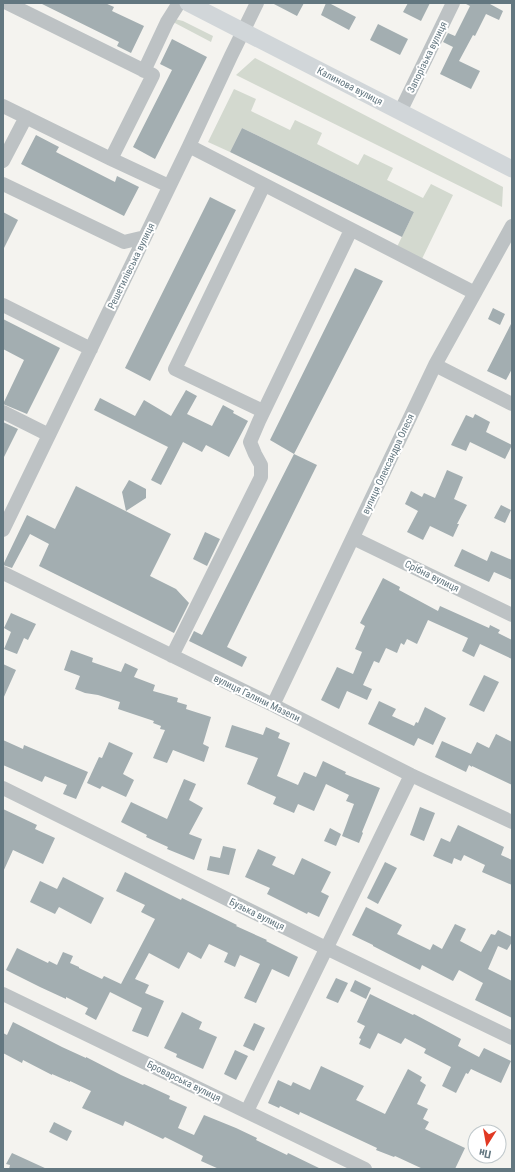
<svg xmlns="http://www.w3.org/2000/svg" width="515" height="1172" font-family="'Roboto Condensed',sans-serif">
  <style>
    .green { fill: #d3d9cf }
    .building { fill: #a3aeb1 }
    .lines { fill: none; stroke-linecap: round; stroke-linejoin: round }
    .minor { stroke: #bdc2c4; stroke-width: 14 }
    .major { stroke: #d1d6d9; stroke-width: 17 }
    .labels { text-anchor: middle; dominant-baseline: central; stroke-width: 4; stroke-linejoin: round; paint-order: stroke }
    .street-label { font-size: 10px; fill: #637780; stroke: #fff }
  </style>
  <rect width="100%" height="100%" fill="#f4f3ef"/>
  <path class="green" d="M175,19l8,2 30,15 -2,6 -38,-20z
    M255,58l248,129 -1,20 -266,-132z
    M234,89l22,10 -5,12 39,19 5,-10 27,13 -5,11 41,21 6,-11 29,14 -6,12 36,18 8,-14 22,11 -33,68 -25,-12 19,-39 -172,-84 -12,24 -22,-10z"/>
  <path class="building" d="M40,3h65l9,4 -2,4 32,15 -13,27 -14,-7 2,-4z
    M272,3h32l-7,13z
    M326,3h3l27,14 -7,13 -28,-15z
    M408,3h22l-9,18 -18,-9z
    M464,3h27l-1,1 13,7 -4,9 -13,-6 -11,22 -2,-1 -14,26 21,10 -9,18 -31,-15 13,-27 -10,-5 5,-9 7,3 15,-30z
    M378,24l30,15 -8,16 -30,-15z
    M172,39l35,18 -52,102 -22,-12 39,-77 -12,-6z
    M242,128l172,84 -12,25 -172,-85z
    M36,135l23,12 -3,5 59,30 2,-6 22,11 -15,29 -103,-52z
    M210,197l26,13 -86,171 -25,-13z
    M3,212l15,8 -15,30z
    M355,268l28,13 -89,173 -24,-14z
    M493,308l12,6 -5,11 -12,-6z
    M3,319l57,29 -33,66 -24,-10 21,-44 -21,-11z
    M512,322v47l-6,11 -19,-9z
    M186,390l11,6 -10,18 25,12 11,-21 11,6 -1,2 15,8 -19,36 -23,-12 -4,7 -19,-10 -22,43 -10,-5 17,-33 -74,-37 6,-12 35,18 9,-16 27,16z
    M475,414l15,8 -4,10 26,13 -7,14 -35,-17 -4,9 -15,-6 15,-30 7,3z
    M3,422l15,7 -15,30z
    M294,454l23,11 -90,182 20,10 -5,10 -53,-26 5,-10 8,4z
    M447,470l16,7 -9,22 13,6 -10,19h2l-6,13 -23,-11 -7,14 -16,-8 11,-21 -13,-7 6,-13 11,6 2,-4 11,5z
    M129,480l17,9v9l-20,13 -4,-19z
    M76,486l95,48 -21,42 26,13 13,14 -15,30 -135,-67 10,-22 -19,-10 -18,34 -9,-3 24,-50 28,14z
    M501,505l10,5 -6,13 -11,-5z
    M205,532l15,7 -13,27 -14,-7z
    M462,549l25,12 4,-10 21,9v20l-18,-8 -5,10 -35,-16z
    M383,578l17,9 -1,3 39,21 2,-5 49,22 1,-3 10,5 -2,3 14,7v19l-32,-15 -6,13 -12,-6 6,-13 -40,-18 -11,24 -10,-5 -3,6 -3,-2 -4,10 -11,-5 -7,15 -5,-2 -11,24 9,4 -5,11 -20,-9 -8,18 -18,-9 16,-33 16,7 9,-22 -7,-3 10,-23 -5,-3z
    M11,613l25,11 -8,16 -4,-2 -7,16 -13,-5 7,-17 -7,-4z
    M71,650l22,8 -1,4 29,10 4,-9 13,6 -4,8 21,8 -2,6 25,7 -1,4 10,3 -1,4 25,8 -8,27 6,3 -5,15 -31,-12 -6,13 -14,-5 12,-28 -5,-1 1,-3 -8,-3 1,-2 -36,-12 2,-7 -22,-7 -13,-2 -10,-4 5,-13 -16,-6z
    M3,664l13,6 -13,29z
    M484,675l15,7 -15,30 -15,-7z
    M379,701l17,8 -4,7 22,10 2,-4 2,1 7,-16 21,11 -13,27 -15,-7 -4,8 -46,-22z
    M232,725l31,10 3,-8 14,6 -2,5 12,5 -13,33 21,9 6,-13 12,5 7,-16 23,11 -1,2 35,14 -18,44 1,1 -4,10 -17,-7 12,-32 -8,-3 3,-6 -23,-11 -12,27 -16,-7 -4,9 -21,-9 3,-7 -29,-13 11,-26 -33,-11z
    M496,734l16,8v43l-40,-19v1l-3,-2 -3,7 -31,-15 7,-16 29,13 6,-12 12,6z
    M3,740l20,9 1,-4 64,27 -12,27 -13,-5 4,-9 -22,-9 -3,6 -39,-17z
    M109,742l24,11 -10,21 11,6 -8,17 -24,-11 -2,3 -13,-6 12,-26 3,1z
    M184,779l12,5 -7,16 14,8 -14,26 13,5 -8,21 -27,-11 1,-2 -22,-10 1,-2 -26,-13 10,-20 36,17z
    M420,807l15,6 -11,28 -14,-6z
    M3,809l34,16 -2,4 20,9 -12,26 -30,-14 -10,22z
    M458,825l46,22 -3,8 11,5v25l-30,-13 3,-7 -21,-10 -3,6 -7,-3 -2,6 -19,-8 8,-18 9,4z
    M330,828l11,6 -5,12 -12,-5z
    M223,846l13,3 -7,26 -22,-5 3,-14 10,2z
    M258,849l18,8 -4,8 22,10 8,-17 29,14 -10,20 8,4 -10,21 -11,-5 -1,2 -40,-20 3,-6 -25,-11z
    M385,862l12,6 -19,36 -11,-6z
    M125,872l56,28 1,-2 55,27 -1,1 31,14 -1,1 32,16 -9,20 -17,-8 -16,34 -12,-5 16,-34 -20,-9 -5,12 -11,-5 4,-9 -19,-9 -8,15 -13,-7 -9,17 -30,-16 -14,26 14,6 -4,8 19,8 -16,36 -16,-6 10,-23 -32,-16 -14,28 -11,-6 3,-6 -22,-11v2l-26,-12 -34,-17 11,-22 31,15 1,-2 8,4 6,-13 10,4 -3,7 9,4v1l23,11 2,-3 17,8 34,-65 -14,-7 4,-7 -29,-14z
    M63,877l41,21 -13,26 -32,-17 -4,7 -25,-12 10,-21 17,8z
    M366,907l36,18 -5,9 33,16 3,-6 9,5 13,-25 11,5 -6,12 21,11 10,-18 4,1 3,-5 14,7v5l-5,8 -9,-4 -10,23 24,12v37l-37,-18 8,-17 -24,-13 -6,11 -31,-16 -2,5 -47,-24v-1l-21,-10z
    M336,978l12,5 -10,20 -12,-5z
    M355,980l16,8 -5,11 -16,-8z
    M370,994l43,21 1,-1 47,25 -3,7 21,11 5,-9 27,13 -10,22 -30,-14 -3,5 -2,-1 -10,20 -14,-7 9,-19 -27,-14 2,-4 -21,-11 -4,6 -23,-11 -8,16 -11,-5 2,-5 -2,-1 6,-12 -8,-4z
    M182,1012l20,10 -3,7 18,8 -14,32 -27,-12 1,-3 -13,-6z
    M13,1022l49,25 24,11v-1l35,18 22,10 1,-1 26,12 -1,3 18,8 -9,21 16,7 10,-20 32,13 21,10 -1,2 31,15 1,-2 33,16h-102l-18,-8 2,-5 -38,-19 -2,2 -38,-18 -2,5 -41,-18 9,-17 -21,-10v1l-18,-8v1l-29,-15 -1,3 -19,-10v-20l4,2z
    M254,1023l11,5 -11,23 -11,-5z
    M235,1050l13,6 -12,24 -12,-6z
    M321,1066l43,20 -8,14 29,14 23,-45 14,8 -2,4 6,4 -9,19 11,5 -5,10 6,3 -4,7 40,19 -10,21h-32l-28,-13 -1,1 -18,-7 1,-2 -77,-36 -1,3 -19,-9 -1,2 -11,-5 10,-23 13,6 2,-4 17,8z
    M54,1122l18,9 -5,10 -18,-9z
    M12,1153l35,16h-38l1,-4 -4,-1z"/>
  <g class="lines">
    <path class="minor" d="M7,3l146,72 -42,84
      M144,71l23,-49 12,-19
      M3,106l108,53 58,27
      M400,112l53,-109
      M189,146l286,147
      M3,161l23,-44
      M3,184l121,58 21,-5
      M3,305l88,44
      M435,365l77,39
      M263,411l-88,-42 89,-184
      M3,412l46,23
      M3,530l186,-384 42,-90 26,-53
      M353,538l159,77
      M3,573l270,132 138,70 101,47
      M172,656l89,-179v-12l-6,-11 -5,-12 9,-21 92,-191
      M273,705l162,-340 77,-139
      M3,788l323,160 186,90
      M3,994l362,175
      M247,1111l164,-336"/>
    <path class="major" d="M188,3l324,166"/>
  </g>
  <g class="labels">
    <g class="street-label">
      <text transform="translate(427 57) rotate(-64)">Запорізька вулиця</text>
      <text transform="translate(350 86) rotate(27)">Калинова вулиця</text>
      <text transform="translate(131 266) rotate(-64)">Решетилівська вулиця</text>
      <text transform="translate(388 464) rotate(-65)">вулиця Олександра Олеся</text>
      <text transform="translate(432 576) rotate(26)">Срібна вулиця</text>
      <text transform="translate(257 698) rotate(26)">вулиця Галини Мазепи</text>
      <text transform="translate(257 914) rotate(26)">Бузька вулиця</text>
      <text transform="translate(184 1081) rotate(26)">Броварська вулиця</text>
    </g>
  </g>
  <rect width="515" height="1172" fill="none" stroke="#637780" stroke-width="8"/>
  <g transform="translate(487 1144) rotate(191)"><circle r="19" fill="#ffffff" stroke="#c1c9cc"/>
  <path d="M0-3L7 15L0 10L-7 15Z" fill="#e13923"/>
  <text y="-6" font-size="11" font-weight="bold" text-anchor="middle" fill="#637780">Пн</text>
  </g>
</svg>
